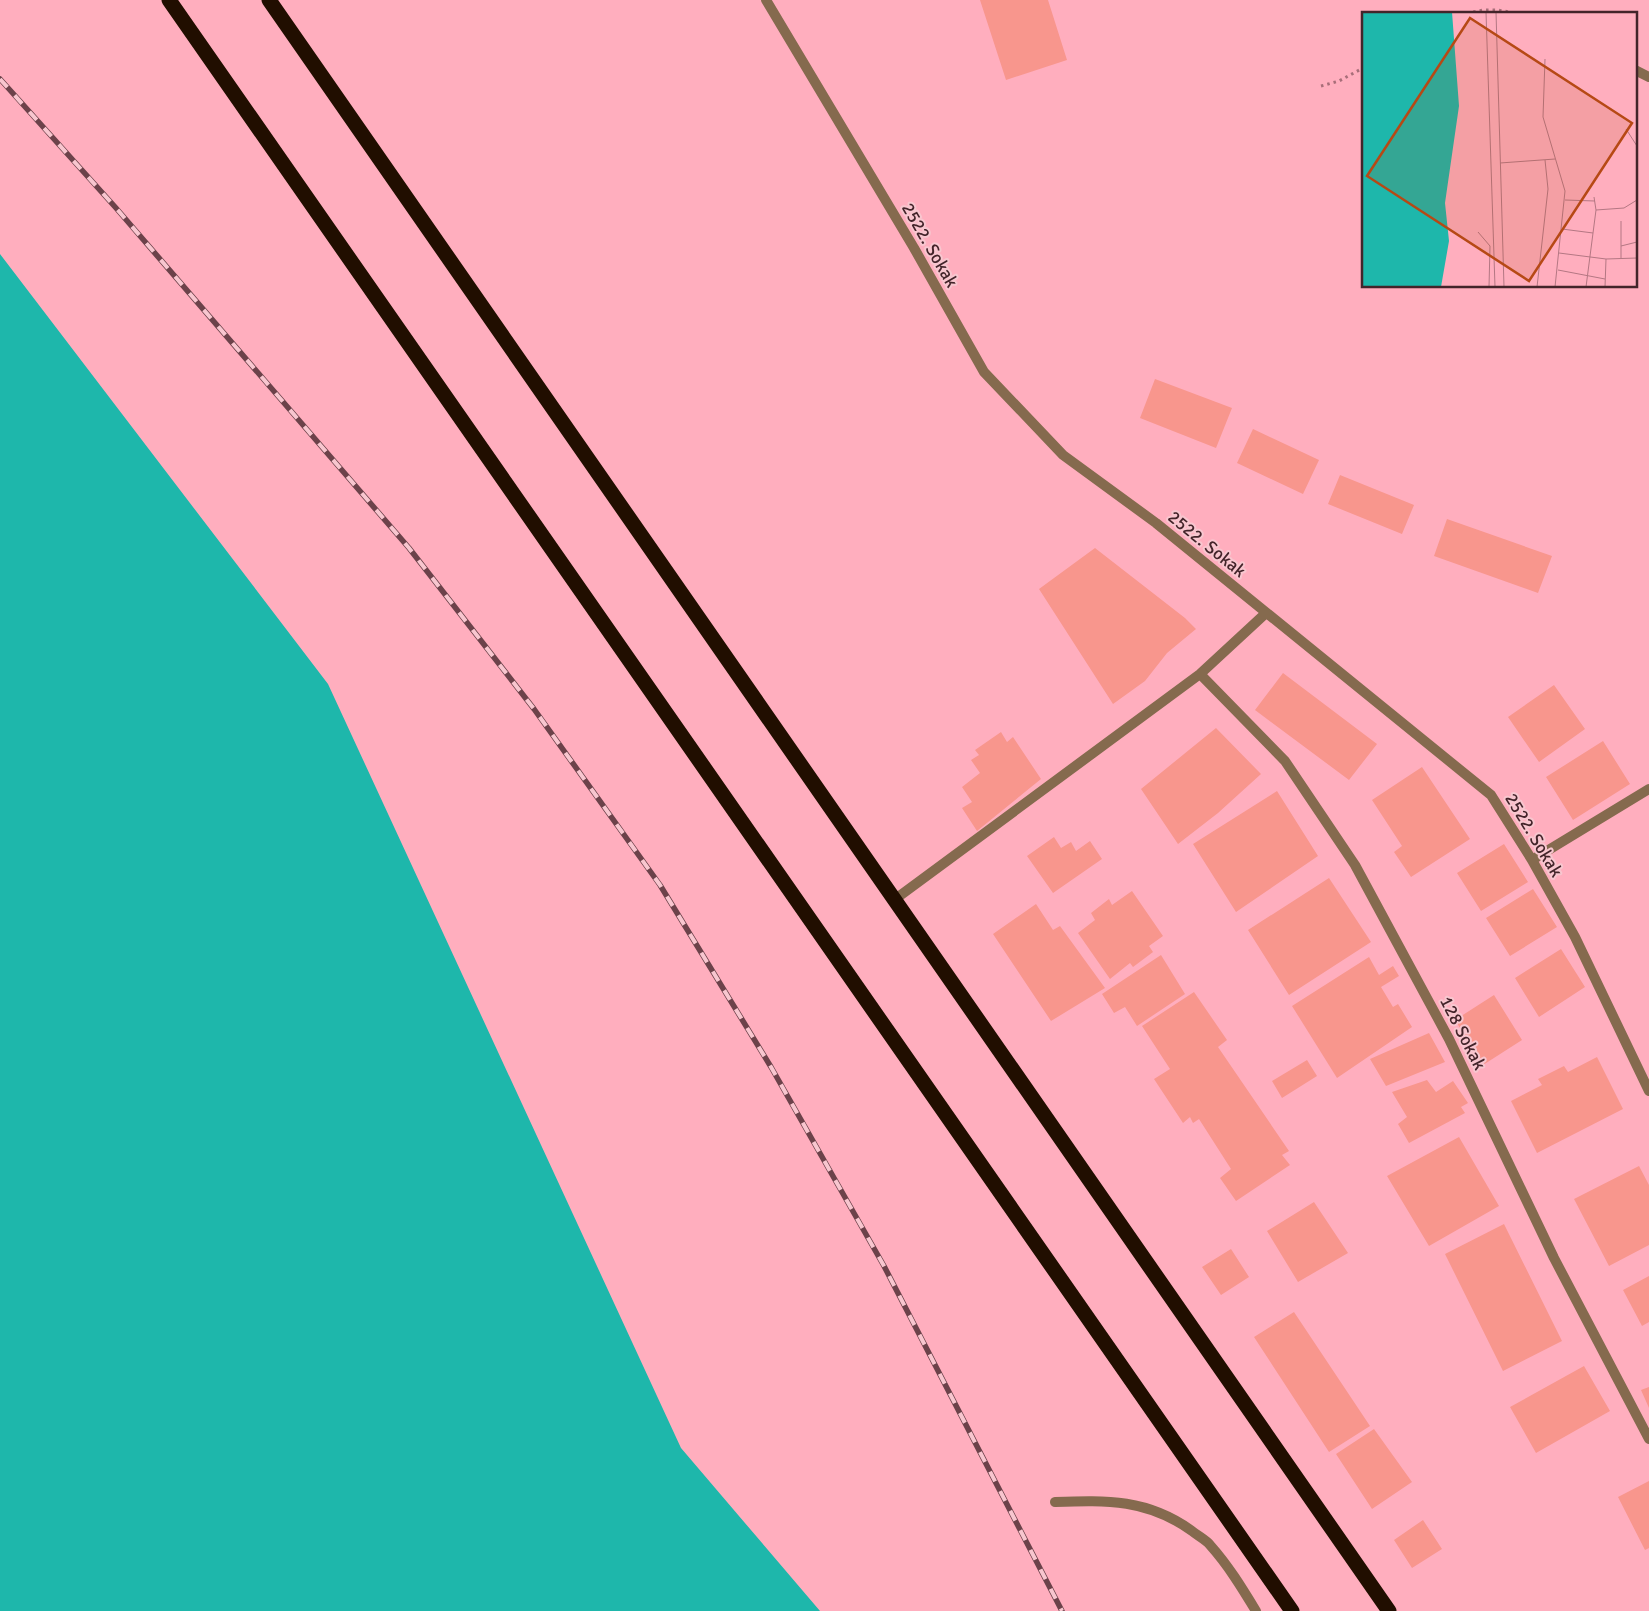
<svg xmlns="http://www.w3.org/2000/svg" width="1649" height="1611" font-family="Signika,sans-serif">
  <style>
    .water { fill: #1eb7ab }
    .building { fill: #f8968d }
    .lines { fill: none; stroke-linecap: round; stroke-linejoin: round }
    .path { stroke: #a86e79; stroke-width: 3; stroke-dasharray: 2.5 4; stroke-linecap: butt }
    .lane { stroke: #856a4e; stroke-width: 10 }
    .street { stroke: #856a4e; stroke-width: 10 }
    .highway { stroke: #210e00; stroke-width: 15 }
    .rail-casing { stroke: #6c424a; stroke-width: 5.5 }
    .rail { stroke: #f8c6cf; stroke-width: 4; stroke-dasharray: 11; stroke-linecap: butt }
    .labels { text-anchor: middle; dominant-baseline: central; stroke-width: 4; stroke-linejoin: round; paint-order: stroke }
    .street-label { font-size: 18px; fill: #43242a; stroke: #f8c6cf }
    .inset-road { fill: none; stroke: #b47783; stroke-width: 1 }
    .view { fill: #b64915; fill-opacity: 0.15; stroke: #b64915; stroke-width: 2.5 }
    .inset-edge { fill: none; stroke: #43242a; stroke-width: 2.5 }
  </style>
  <rect width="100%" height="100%" fill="#ffaebe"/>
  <path class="water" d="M0,254l328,430 353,764 139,163h-820z"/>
  <path class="building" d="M980,0h68l19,60 -61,20z
    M1155,379l77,29 -16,40 -76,-30z
    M1253,429l66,31 -16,34 -66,-31z
    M1340,475l74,30 -12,29 -74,-30z
    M1447,519l105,37 -14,37 -104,-37z
    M1095,548l90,70 11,11 -29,24 -22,28 -32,23 -74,-115z
    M1283,673l94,71 -28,36 -94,-70z
    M1554,685l31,44 -46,33 -31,-45z
    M1216,728l45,46 -43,39 -40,31 -37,-55z
    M1001,732l6,10 6,-5 28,42 -64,52 -15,-23 10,-6 -10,-15 18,-14 -9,-13 8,-5 -4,-5z
    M1603,741l27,43 -57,36 -27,-43z
    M1422,767l48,72 -59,38 -17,-25 8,-6 -30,-46z
    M1277,791l41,65 -82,56 -43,-68z
    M1054,837l7,11 10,-6 5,9 14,-10 12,18 -49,34 -26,-37z
    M1504,844l24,38 -47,29 -24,-38z
    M1329,878l42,64 -82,53 -41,-65z
    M1533,889l24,38 -47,29 -24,-38z
    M1132,891l31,45 -14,10 4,6 -20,15 -3,-4 -20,16 -32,-46 17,-13 -4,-7 18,-14 3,6z
    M1036,904l17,26 7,-4 45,62 -54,33 -58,-87z
    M1561,949l24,38 -46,30 -24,-39z
    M1161,955l24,39 -48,32 -12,-19 -11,6 -12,-19z
    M1369,957l10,18 14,-9 6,10 -18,11 12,20 5,-3 14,23 -75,51 -45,-72z
    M1194,992l33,48 -9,7 71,104 -7,4 8,10 -54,36 -16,-23 11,-9 -32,-50 -6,4 -3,-6 -7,6 -29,-44 16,-10 -28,-43z
    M1494,995l28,45 -39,25 -28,-45z
    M1429,1033l16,29 -59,24 -16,-27z
    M1597,1057l26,52 -86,44 -26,-52 31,-16 -4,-6 26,-13 4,6z
    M1307,1060l10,16 -35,22 -10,-17z
    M1427,1080l9,12 17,-11 15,22 -7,4 4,6 -56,30 -11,-19 9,-7 -15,-25z
    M1459,1137l40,69 -70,40 -42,-70z
    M1639,1166l10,19v60l-40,21 -35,-67z
    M1314,1202l34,51 -50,29 -31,-51z
    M1504,1224l58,117 -59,30 -58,-117z
    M1231,1249l18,28 -28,18 -19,-28z
    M1649,1276v46l-7,4 -19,-36z
    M1294,1312l76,114 -41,26 -75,-115z
    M1584,1366l26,45 -74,42 -26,-46z
    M1649,1387v21l-8,-18z
    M1374,1429l38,53 -40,27 -36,-55z
    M1649,1481v67l-4,2 -27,-53z
    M1423,1520l19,29 -30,19 -18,-28z"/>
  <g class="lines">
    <path class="path" d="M1467,14c16,-6 33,-5 49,0
      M1321,86l18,-5 24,-13"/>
    <path class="lane" d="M1055,1502c52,-2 93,-3 137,29 6,5 14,9 18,14 18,20 32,43 46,66"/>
    <path class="street" d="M766,0l148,248 70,124 79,83 93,68 335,272 41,65 43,77 74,154
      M1635,70l14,7
      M1200,674l85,87 70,104 94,174 105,219 95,181
      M1532,860l117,-71
      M894,900l306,-226 66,-61"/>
    <path class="highway" d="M169,0l1123,1611
      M269,0l1120,1611"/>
    <g class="rail-casing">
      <path id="rail" d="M0,79l116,129 293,340 125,161 126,176 111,182 113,199 178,345"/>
    </g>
    <use href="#rail" class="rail"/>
  </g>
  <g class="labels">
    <g class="street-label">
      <text transform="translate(930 245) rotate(60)">2522. Sokak</text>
      <text transform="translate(1207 544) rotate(39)">2522. Sokak</text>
      <text transform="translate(1534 835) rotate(59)">2522. Sokak</text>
      <text transform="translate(1463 1033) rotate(63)">128 Sokak</text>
    </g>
  </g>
  <g transform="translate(1362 12)">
    <rect width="275" height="275" fill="#ffaebe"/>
    <path d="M0,0h90l7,94 -14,97 4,38 -8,46h-79z" fill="#1eb7ab"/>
    <path class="inset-road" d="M124,0l9,275M134,0l8,275M183,47l-2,58 22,74 -10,96M264,117l11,17M138,151l55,-4M203,188l30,1M234,198l28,-2 13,-8M259,209v37M200,217l31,4M116,220l12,14 -1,41M259,234l16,-4M197,241l47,6 31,-1M196,258l47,9M175,275l11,-98 -3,-29M224,275l10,-77 -2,-13M243,275l1,-28"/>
    <path class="view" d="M108,6l162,105 -103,158 -162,-105z"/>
    <rect width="275" height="275" class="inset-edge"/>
  </g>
</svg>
